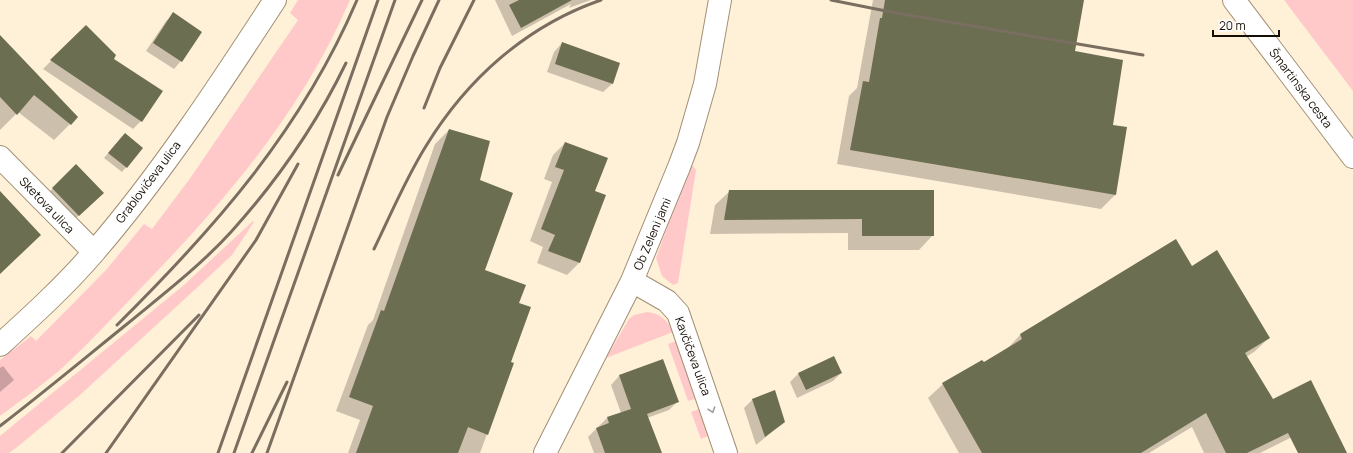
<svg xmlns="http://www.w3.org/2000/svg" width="1353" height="453" font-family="Manrope,sans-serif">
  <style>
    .green { fill: #ffc9ca }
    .shadow { fill: #0003 }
    .building { fill: #6c6e51 }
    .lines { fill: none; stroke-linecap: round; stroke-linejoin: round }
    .minor-casing { stroke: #a18f74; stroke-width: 24 }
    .major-casing { stroke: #a18f74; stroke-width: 24 }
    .minor { stroke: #fff; stroke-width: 22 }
    .major { stroke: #fff; stroke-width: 22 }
    .rail { stroke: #796e5f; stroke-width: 3 }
    .oneway { stroke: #a19f9b }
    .labels { text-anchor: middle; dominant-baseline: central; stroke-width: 3; stroke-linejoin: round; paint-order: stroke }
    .street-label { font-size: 12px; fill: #150e05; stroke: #fff }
  </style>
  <rect width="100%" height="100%" fill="#fff0d8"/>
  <path class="green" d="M298,0h52c-44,102 -112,186 -188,266 -34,35 -66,71 -102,104 -19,16 -40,31 -60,46v-56l31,-24 5,5 70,-71 38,-46 8,5 39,-52 107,-157 -8,-7z
    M1284,0h69v91z
    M693,166l3,4 -18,113 -5,2 -11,-9 -6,-18 33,-90z
    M253,221l1,1 -22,33 -31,29 -121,111 -64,53 -7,5h-9v-17l184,-151z
    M647,312c13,1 21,9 26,20l-67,26 23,-39 5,-4z
    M676,341l19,58 -7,2 -20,-57z
    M699,409l9,27 -7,3 -10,-27z"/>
  <path class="shadow" d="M495,0h96l-22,8 2,-4 -59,32z
    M873,0h210l-9,52 37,73 4,70 -14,14 -264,-45 12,-68 8,-8z
    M174,14l7,47 -7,8 -28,-18 20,-30z
    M86,26l26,33 29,62 -8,8 -90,-60z
    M0,36l70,88 -16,16 -36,-28 -18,18z
    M562,43l57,20 -7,21 -9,8 -56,-20 7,-20z
    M449,130l30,51 5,89 34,33 -9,59 4,2 -33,89h-132l12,-33 -24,-9 32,-86 5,-5 62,-176z
    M121,138l21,10 -20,24 -18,-14z
    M565,143l29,49 -15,71 -12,12 -30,-12 6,-16 -13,-6 22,-59 -8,-3 9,-24z
    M76,166l26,27 -32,31 -26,-27z
    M730,191h203v44l-14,15h-71v-17l-138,1 5,-29z
    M1176,241l15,26 78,71 -15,14 -8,5 26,43 40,27 -52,26h-56l-12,-26 -43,26h-190l-31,-55 15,-14 41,-20 22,-14 14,-15z
    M834,357l7,16 -8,8 -36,17 -7,-16 8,-8z
    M3,366l11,14 -14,12v-24z
    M619,376l58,26 -8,8 -22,8 13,35h-66l-6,-16 19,-19 14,-5 -10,-28z
    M753,399l31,23 -28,23 -12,-37z"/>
  <path class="building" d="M519,0h53l-51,28 -12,-23z
    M885,0h199l-9,51 48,9 -10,65 14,2 -11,68 -266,-45 13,-69 6,1 11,-64h2z
    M173,12l29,20 -20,30 -29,-19z
    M86,25l30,30 -2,4 49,32 -21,31 -92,-62z
    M0,35l78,82 -7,8 -37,-30 -17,20 -17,-18z
    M562,42l58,21 -7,21 -58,-20z
    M449,129l41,12 -10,39 33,13 -28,77 41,15 -7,18 12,4 -20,55 3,1 -26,72 -20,-8 -10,26h-102l17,-47 -24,-9 32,-87 3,1z
    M125,133l18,15 -16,20 -19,-15z
    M565,142l43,16 -13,33 11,4 -26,68 -32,-12 7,-16 -14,-6 23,-59 -9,-3z
    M76,164l28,29 -25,23 -27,-28z
    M729,190h205v46h-72v-17l-138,1z
    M0,191l41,44 -41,39z
    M1176,239l16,27 25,-16 53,88 -25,15 28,46 38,-19 36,73h-49l-10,-20 -41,20h-21l-20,-40 -65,40h-159l-40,-70 40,-23 2,2 38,-23 -2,-5z
    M834,356l8,17 -36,17 -8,-17z
    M663,359l16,43 -32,12 15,39h-57l-9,-25 13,-5 -2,-6 24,-8 -12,-34z
    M775,390l10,32 -20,15 -13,-38z"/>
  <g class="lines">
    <g class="minor-casing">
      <path id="minor" d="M0,157l94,95
        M632,281l35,20 11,12 48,140
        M0,345c33,-30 66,-60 95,-94 67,-78 124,-165 180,-251
        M545,453l87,-172 47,-114 9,-24 17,-59 15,-84"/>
    </g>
    <g class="major-casing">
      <path id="major" d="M1234,0l119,157"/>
    </g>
    <use href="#minor" class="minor"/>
    <use href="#major" class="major"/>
    <path class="rail" d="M831,0l65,13 247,42
      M424,108l16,-40 34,-68
      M338,175l84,-175
      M374,249c17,-35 32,-71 52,-103 41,-67 100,-120 175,-146
      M117,325c99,-98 185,-196 240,-325
      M0,426c43,-33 85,-68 127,-102 35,-29 73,-58 104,-92 46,-51 85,-107 115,-169
      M62,453l137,-138
      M106,453l150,-213 42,-76
      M218,453l160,-453
      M234,453l161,-453
      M252,453l35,-71
      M267,453l120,-336 26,-61 26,-56"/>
  </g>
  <defs><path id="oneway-chevron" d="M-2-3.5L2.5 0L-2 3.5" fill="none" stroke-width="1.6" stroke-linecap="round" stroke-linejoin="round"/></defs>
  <use class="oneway" href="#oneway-chevron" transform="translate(712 410) rotate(71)"/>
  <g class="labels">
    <g class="street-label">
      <text transform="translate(1301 88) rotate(53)">Šmartinska cesta</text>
      <text transform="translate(148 182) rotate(-53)">Grablovičeva ulica</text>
      <text transform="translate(47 205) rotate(46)">Sketova ulica</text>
      <text transform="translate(652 234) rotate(-67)">Ob Zeleni jami</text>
      <text transform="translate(693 356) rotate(70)">Kavčičeva ulica</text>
    </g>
  </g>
  <path d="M1213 30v6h66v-6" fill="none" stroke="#150e05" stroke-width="2"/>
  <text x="1219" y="30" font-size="12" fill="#150e05" stroke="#ffffff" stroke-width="3" paint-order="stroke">20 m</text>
</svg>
